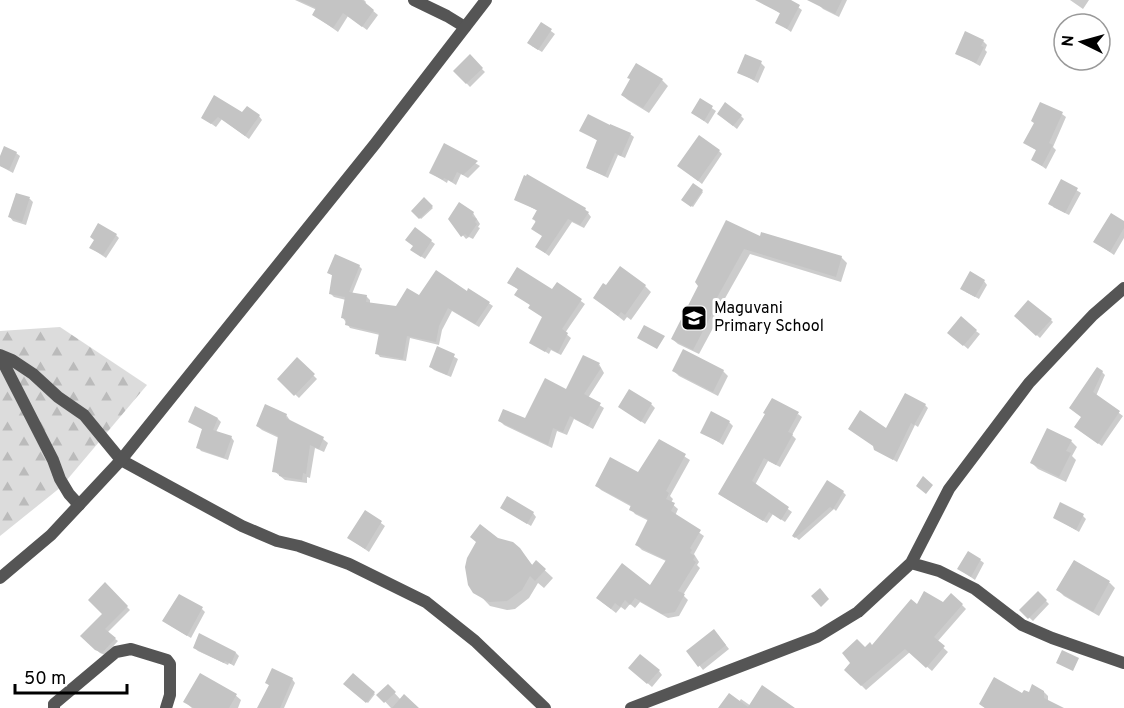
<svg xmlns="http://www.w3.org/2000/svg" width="1124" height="708" font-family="Overpass,sans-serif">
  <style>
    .forest { fill: url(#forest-firs) }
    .shadow { fill: #0003 }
    .building { fill: #c4c4c4 }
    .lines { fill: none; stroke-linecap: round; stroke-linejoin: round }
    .minor { stroke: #555; stroke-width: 12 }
    .tertiary { stroke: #555; stroke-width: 12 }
    .labels { text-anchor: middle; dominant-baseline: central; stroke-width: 6; stroke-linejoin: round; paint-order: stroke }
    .poi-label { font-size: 16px; fill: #000; stroke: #fff; text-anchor: start }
  </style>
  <defs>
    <pattern id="forest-firs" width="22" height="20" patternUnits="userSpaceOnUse" patternTransform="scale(1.5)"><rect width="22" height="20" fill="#dcdcdc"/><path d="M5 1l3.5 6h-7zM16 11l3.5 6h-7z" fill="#bbb"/></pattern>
  </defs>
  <rect width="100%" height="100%" fill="#fff"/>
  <path class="forest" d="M60,327l87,58 -86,102 -61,49v-205z"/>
  <path class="shadow" d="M295,0h69l2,2 -1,2 13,11 -11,15 -19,-14 -10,16 -24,-17 3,-5z
    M772,0h16l14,10 -11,22 -14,-10 4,-8 -12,-8z
    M822,0h25l-8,17 -16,-8 -4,-4z
    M1070,0h19l-6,9z
    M541,24l14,10 -13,18 -10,-6z
    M983,41l4,4 -2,5 2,2 -7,14 -23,-13z
    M746,56l15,7 4,4 -7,16 -19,-11z
    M470,57l15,15 -15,15 -15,-16z
    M662,80l6,6 -19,27 -21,-13 -6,-5z
    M700,100l16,11 -8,13 -15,-11z
    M243,114l16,2 3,4 -13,19 -27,-20 -6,8 -13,-9z
    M1062,114l4,3 -13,30 3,3 -10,19 -13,-9 5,-9 -13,-8z
    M741,116l3,3 -7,10 -15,-12z
    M610,127l20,7 4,3 -9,21 -7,-3 -10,23 -21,-10 11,-27 -17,-11z
    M445,145l35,21 -12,12 -7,-4 -5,11 -8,-5 -1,3 -16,-10z
    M719,151l3,3 -20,30 -23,-18z
    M16,153l4,3 -7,17 -13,-7v-6z
    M1062,181l19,12 -12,22 -16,-8z
    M702,191l1,1 -10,15 -10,-7z
    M17,195l13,4 3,3 -7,23 -13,-4 -3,-4z
    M424,199l9,9 -12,11 -8,-8z
    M516,199l69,10 6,8 -7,11 -12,-6 -23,34 -12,-9 6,-11 -9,-17 4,-8z
    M461,206l12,7 7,11 -2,3 2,1 -7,11 -4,-2 -3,2 -16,-19z
    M727,222l34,16 80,19 6,6 -6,19 -91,-28 -31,55v8l-20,37 -21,-10 -6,-5 28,-53z
    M1124,223v15l-10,17 -19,-13z
    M415,229l20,15 -10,15 -9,-6z
    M116,235l3,3 -13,20 -15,-10z
    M359,266l3,3 -10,25 15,3 3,3v4l27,4 22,-11 48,-3 2,-4 24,16 -14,21 -27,-16 -10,19 -3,15 -29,-7 -4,23 -26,-4 -3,-4 3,-18 -30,-7 -7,-10 3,-18 -12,-3 -3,-3 2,-18 -4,-3z
    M984,281l3,4 -8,14 -13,-7z
    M509,283l43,8 5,-7 28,20 -20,29 6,5 -10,17 -10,-5 -2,4 -18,-12 13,-24 -14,-10 2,-2 -16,-11 3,-5z
    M645,286l6,6 -20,28 -4,-3 -3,4 -29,-23z
    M1016,316l35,4 2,2 -13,16z
    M976,331l4,3 -12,15 -15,-13z
    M438,348l20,11 -7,18 -17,-7 -3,-3z
    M297,359l20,20 -18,19 -20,-19z
    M599,364l5,9 -16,25 16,10 -11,21 -19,-10 -7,16 -10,-4 -5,17 -48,-23 -4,-4 26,-1z
    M674,371h49l5,5 -10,20 -39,-20z
    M1102,372l3,3 -9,21 27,20 -21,30 -23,-16 3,-13 -8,-6z
    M651,404l4,4 -10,16 -25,-17z
    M925,405l3,3 -10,19 -3,-2 -18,37 -21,-13 -1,-2 11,-17z
    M798,414l4,3 -10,18 4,4 -16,28 -12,-6 -13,24 37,27 -7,10 -12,-8 -6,9 -43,-26z
    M287,416l4,6 32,17 5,4 -4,9 -9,-4 -5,30 -3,-1v6l-22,-3 -11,-9 5,-33 -17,-8 -5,-4z
    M218,419l3,3 -5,10 15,5 3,4 -6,19 -27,-9 -3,-4 6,-17 -15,-9z
    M729,422l4,4 -10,19 -21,-13z
    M660,441l30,19 -20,36 3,3 -2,4 7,6 -3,7 29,20 -10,18 5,8 -2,3 3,3 -17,27 5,5 -9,16 -11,2 -28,-16 -5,6 -5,-4 -5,6 -4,-3 -5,6 -14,-11 49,-15 15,-26 -24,-11 -5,-5 12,-24 -14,-7 -4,-5 1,-2 -31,-17 -4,-4 42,-12z
    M1071,441l6,6 -5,9 4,4 -10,22 -28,-13 -6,-6z
    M843,492l3,3 -10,16 -2,-2 -35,31 -5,-4z
    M502,508l31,5 3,4 -5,9z
    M366,512l19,14 -16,26 -20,-14z
    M1083,516l3,3 -7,13 -25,-15z
    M519,549l14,17 3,-4 17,16 -9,10 -6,-5 -9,15 -14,11 -8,1 -17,-4 -21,-22z
    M980,560l4,3 -9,17 -16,-11z
    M1074,562l36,21 5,5 -16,28 -35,-20 -6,-6z
    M105,585l25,25 -23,23 11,8 -13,14 -5,-2 -18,-17 22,-22z
    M1038,593l11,11 -16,17 -12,-11z
    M944,604l18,1 4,4 -29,33 11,10 -16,19 -22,-19 -44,38 -20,-20 19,-21 8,-2 44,-40z
    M202,609l3,3 -14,26 -23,-14z
    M200,635l36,18 3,3 -5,10 -5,-3 -1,2 -30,-14 -3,-3z
    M718,635l11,14 -26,21 -15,-19z
    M630,668l29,3 3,4 -10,12z
    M353,675l22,19 -7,9 -23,-20z
    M292,679l3,4 -11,25h-25l11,-22 -3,-3z
    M388,686l13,14 16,8h-26l-12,-13z
    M1044,692l4,4v6l7,6h-70l-5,-4z
    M234,694l7,6 -3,8h-46l-7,-6z
    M741,699l10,7 34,2h-65l19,-6z"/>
  <path class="building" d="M298,0h64l12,10 -12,17 -19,-14 -10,15 -21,-13 4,-7z
    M755,0h36l9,5 -13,24 -12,-6 5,-10z
    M807,0h35l-7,14z
    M541,22l11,7 -14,21 -11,-7z
    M965,31l19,9 -3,6 3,1 -8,16 -21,-9z
    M470,54l13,14 -17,16 -13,-13z
    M745,54l17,7 -8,19 -17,-7z
    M636,63l27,16 -20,29 -22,-13 9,-16 -3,-1z
    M214,95l28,17 5,-6 13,9 -15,21 -27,-19 -7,7 -10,-6z
    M700,98l13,8 -9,15 -13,-8z
    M725,102l17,13 -9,11 -16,-12z
    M1040,102l23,10 -14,31 4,2 -11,21 -11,-6 5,-10 -13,-7 11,-20 -3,-2z
    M588,114l22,11v-1l21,9 -10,23 -6,-3 -10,23 -19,-8 11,-28 -18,-9z
    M699,135l21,15 -22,31 -21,-15z
    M444,143l34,18 -15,14 -6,-3 -5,10 -8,-4 -1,2 -14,-7z
    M4,146l13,6 -8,18 -9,-4v-10z
    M527,174l59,34 -1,2 4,2 -9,13 -12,-6 -23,34 -10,-6 7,-11 -11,-7 5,-8 -4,-2 5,-9 -23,-10 10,-25 2,1z
    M1061,179l17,9 -13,25 -17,-9z
    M693,183l10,7 -12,17 -10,-7z
    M16,193l14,4 -8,25 -14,-5z
    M424,197l9,9 -14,13 -8,-8z
    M459,202l15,10 -2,4 5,3 -2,3 2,2 -9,13 -3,-3 -4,3 -13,-18z
    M1111,213l13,8v7l-14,24 -17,-10z
    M726,220l34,16 1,-4 81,24 -6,21 -92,-28 -30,54 1,1 -2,5 1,1 -21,40 -22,-11 27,-53 -3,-4z
    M98,223l19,11 -14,21 -14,-7 5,-8 -4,-3z
    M415,227l17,13 -11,17 -11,-7 3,-4 -8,-6z
    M335,254l25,11 -11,27 18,3 -1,7 30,4 11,-18 12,7 17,-25 31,21 1,-3 22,14 -15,22 -27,-16 -9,18 -3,16 -29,-6 -4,23 -28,-5 4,-21 -34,-8 1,-6 -5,-1 4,-21 -16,-3 3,-19 -5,-2z
    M620,266l26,19 -21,30 -4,-3 -3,4 -25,-18 10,-15 3,2z
    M517,267l35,22 5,-7 25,17 -20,30 6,4 -10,20 -10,-6 -3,5 -16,-9 13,-26 -14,-9 2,-3 -16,-10 4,-6 -11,-6z
    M970,271l15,9 -10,17 -15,-8z
    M1028,300l24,19 -16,17 -22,-20z
    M961,316l16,14 -14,16 -16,-13z
    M644,325l21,11 -8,13 -20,-11z
    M437,346l18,8 -8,21 -18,-8z
    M683,349l41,21 -11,22 -41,-21z
    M583,355l17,8 -2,3 3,2 -17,26 17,9 -13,23 -18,-10 -7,16 -10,-4 -5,17 -50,-24 5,-12 22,9 20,-40 21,11z
    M297,357l18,17 -21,22 -17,-17z
    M1097,367l6,4 -10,21 27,19 -22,33 -24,-17 7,-10 -12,-9z
    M629,389l23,14 -11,19 -23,-15z
    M905,393l21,11 -12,21 -3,-2 -18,37 -19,-10 -1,-4 -25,-17 12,-19 26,18z
    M772,398l27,14 -11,20 5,2 -17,31 -12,-7 -12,23 37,26 -8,13 -12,-8 -6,9 -45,-27 47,-80 -2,-1z
    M265,404l22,10 -1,4 38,19 -5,12 -9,-4 -4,29 -3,-1 -1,7 -23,-4v-3l-7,-1 6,-36 -22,-10z
    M195,406l23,12 -5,12 19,6 -8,22 -28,-10 6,-19 -14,-7z
    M711,411l19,10 -11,21 -19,-9z
    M1047,428l25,12 -6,11 5,2 -12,24 -29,-14z
    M659,439l27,15 -20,37 3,2 -3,6 9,4 -4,8 30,19 -11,18 2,2 -2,3 5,3 -2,4 3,2 -18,29 7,3 -10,18 -13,2 -27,-16 -5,7 -5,-5 -5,7 -5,-4 -4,6 -15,-11 26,-35 28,22 16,-25 -31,-15 13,-26 -19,-9 2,-5 -36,-19 15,-29 28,15z
    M923,476l10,9 -7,9 -10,-8z
    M827,480l17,11 -11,18 -3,-2 -35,31 -3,-2z
    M507,496l27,16 -7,12 -27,-16z
    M1060,502l24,12 -8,16 -23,-12z
    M365,510l17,11 -17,28 -18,-11z
    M480,524l18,14 15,4 7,6 12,17 4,-5 10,9 -11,12 -5,-5 -8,14 -15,11 -18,1 -16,-9 -5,-8 -3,-18 2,-9 9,-16 -6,-5z
    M968,551l13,8 -10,18 -14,-8z
    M1074,560l36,21 -17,31 -37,-22z
    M105,582l23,24 -23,23 11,9 -14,15 -7,-3 -15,-14 22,-22 -14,-14z
    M820,588l9,11 -8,8 -10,-11z
    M924,591l19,11 8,-9 12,11 -29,33 11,9 -19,22 -21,-19 -44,37 -17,-16 6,-7 -8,-10 15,-14 8,8 5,-5 2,3 39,-46 6,5z
    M1038,591l9,9 -19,19 -9,-9z
    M179,594l24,13 -16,29 -25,-15z
    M714,629l12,16 -28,22 -12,-16z
    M199,633l37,19 -5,12 -6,-3 -1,2 -31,-15z
    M1062,650l17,8 -6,13 -17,-8z
    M640,654l20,16 -13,14 -19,-16z
    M272,668l21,10 -13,30h-23l12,-23 -4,-2z
    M200,673l37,21 -8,14h-35l-11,-6z
    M353,673l22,19 -9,11 -23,-19z
    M994,677l28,16 2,-3 5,2 3,-8 12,7v7l20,10h-79l-6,-4z
    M388,684l8,8 -12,11 -8,-8z
    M762,685l33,23h-77l11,-15 19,14z
    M404,694l15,14h-27z"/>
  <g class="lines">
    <path class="minor" d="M414,0l33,16 18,11
      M0,355l12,5 21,14 25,23 26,18 37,45 121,66 35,15 22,5 50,18 77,38 49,39 70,67
      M0,362l5,4 48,94 7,19 9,15 10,11
      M911,563l28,8 36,18 47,36 30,13 72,25
      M54,708v-4l62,-52 15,-3 36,11 3,4v31l-4,13
      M631,708l186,-71 41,-25 53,-49 38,-74 80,-106 64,-68 31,-27"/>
    <path class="tertiary" d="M0,578l51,-43 70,-75 254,-316 111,-144"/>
  </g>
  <defs>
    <g id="school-square" transform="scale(1.35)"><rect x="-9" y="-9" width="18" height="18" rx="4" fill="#000" stroke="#fff"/><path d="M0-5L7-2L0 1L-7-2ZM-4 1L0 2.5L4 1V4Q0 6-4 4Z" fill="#fff"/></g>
  </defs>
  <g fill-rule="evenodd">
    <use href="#school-square" x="694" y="318"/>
  </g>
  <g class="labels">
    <g class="poi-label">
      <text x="714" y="309">Maguvani<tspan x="714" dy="18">Primary School</tspan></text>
    </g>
  </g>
  <g transform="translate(1082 42) rotate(275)"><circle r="28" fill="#ffffff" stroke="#999999" stroke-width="1.5"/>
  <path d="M0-4.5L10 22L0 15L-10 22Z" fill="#000000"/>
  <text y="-9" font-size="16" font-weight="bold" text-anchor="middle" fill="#000000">N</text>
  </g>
  <path d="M15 684v9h112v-9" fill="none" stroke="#000000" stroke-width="3"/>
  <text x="24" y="684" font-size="18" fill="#000000" stroke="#ffffff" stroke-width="4.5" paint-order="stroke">50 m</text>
</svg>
